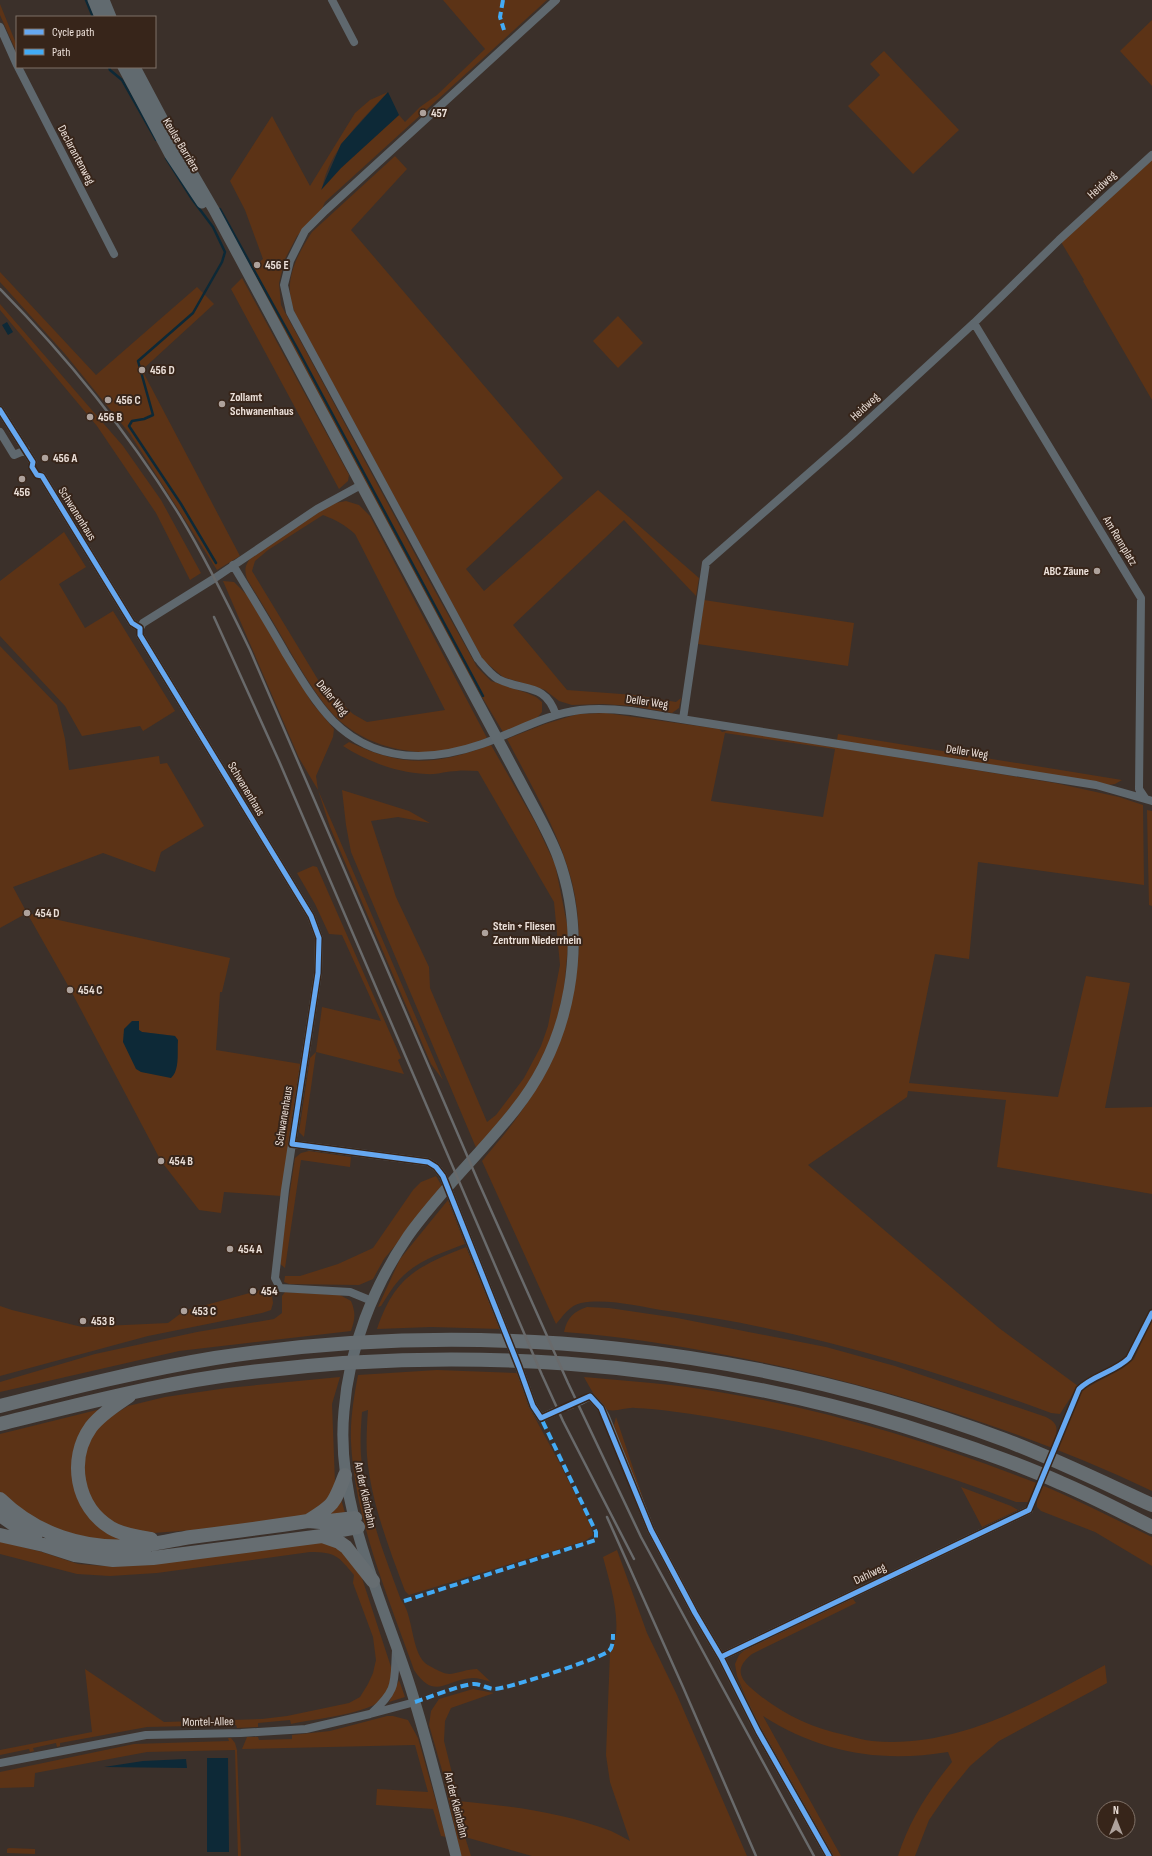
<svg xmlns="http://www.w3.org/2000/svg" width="1152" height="1856" font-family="'Sofia Sans Condensed',sans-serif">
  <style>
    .green { fill: #5c3316; fill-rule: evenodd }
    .water { fill: #0d2937 }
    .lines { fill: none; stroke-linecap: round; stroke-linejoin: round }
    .stream { stroke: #0d2937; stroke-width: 2.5 }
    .street-tunnel { stroke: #564a44; stroke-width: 8; stroke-dasharray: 8 4; stroke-linecap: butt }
    .street { stroke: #5f686e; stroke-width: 8 }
    .secondary { stroke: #616a6f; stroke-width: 11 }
    .highway { stroke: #666d71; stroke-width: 14 }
    .rail { stroke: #696a6b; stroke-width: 2.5 }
    .quiet { stroke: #42abf6; stroke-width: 4; stroke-dasharray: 8 4; stroke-linecap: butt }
    .cycleway-casing { stroke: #37251a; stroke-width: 8 }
    .cycleway { stroke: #66a8f1; stroke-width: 5 }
    .poi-dot { fill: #aea29c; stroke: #37251a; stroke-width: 1.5 }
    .labels { text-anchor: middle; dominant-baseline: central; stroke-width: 4; stroke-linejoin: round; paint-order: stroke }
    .poi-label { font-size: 12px; font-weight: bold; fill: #ece0d9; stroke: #37251a; text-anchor: start }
    .street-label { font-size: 12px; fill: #ece0d9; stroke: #37251a }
  </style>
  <rect width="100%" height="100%" fill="#3b302a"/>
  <path class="green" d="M443,0h104l-222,202 -4,9 -24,25 -12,23 -6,24 2,22 150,279 46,83 14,14 36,12 9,4 6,5v10l-5,6 -34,14 -42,-70 -210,-393 12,-10 -18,-49 -15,-29 42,-65 38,70 45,-73 15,-13 18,-8c-26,28 -59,58 -66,97l19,-21 58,-53 6,7 15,-15 17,-12 48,-46z
    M0,4l17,42v7l-17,-38z
    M1152,20v66l-32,-35z
    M884,51l75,79 -46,44 -65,-68 32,-31 -10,-11z
    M395,156l12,13 -56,61 212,248 -97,91 18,22 114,-101 101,88 -3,18 -72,-76 -111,105 54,65 68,5 41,7 5,-4 -2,10 -7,5 -40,-7 -29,-2 -31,1 -13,-4 -14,-11 -42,-13 -20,-17 -188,-346c-2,-7 -5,-14 -5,-21 -2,-22 11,-44 22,-61z
    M1152,158v242l-69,-119 1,-1 -23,-38z
    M0,272l96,103 101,-88 17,17 -72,66 98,186 -23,14 -87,-136 -65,-80 -65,-72z
    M242,278l107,197 -1,6 -9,8 -108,-200z
    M0,304l123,142 38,54 40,73 -11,7 -34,-67 -59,-87 -97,-116z
    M618,316l25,27 -25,25 -25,-27z
    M346,501l13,4 11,11 117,222c-14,5 -28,11 -43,13 -41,5 -86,-8 -114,-40 -15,-18 -27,-38 -39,-58 -14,-25 -29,-49 -44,-74 -3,-10 -2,-14 5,-23l72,-48 11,-5zM323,515c13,5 22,10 32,19l90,176 -78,12 -14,-8 -33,-31 -68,-112 3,-10 13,-11z
    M64,532l22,35 -27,17 26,44 28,-17 62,100 -32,20 -3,-5 -58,10 -17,-30 -65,-70v-55z
    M223,581l11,1 13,13 65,108 22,26 -1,8 -17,39 2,14 125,290 -12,-16 -101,-237 -12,-37 -19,-32z
    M704,600l150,23 -6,43 -150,-22z
    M0,646l57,59 8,34 4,31 90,-14 1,8 7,-1 37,63 -43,26 -6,20 -52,-19 -90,34 14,26 203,45 -8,34h-2l-4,58 85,14 -20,132 -57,-4 -3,21 -22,-3 -38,-49 -91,-172 -43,-76 -27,15zM139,1030l3,2 33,4 -52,-1z
    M606,713l113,16 3,3 8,-2 325,53 64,14 24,8 1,80 -166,-23 -9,97 -34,-5 -26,129 149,14 28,-121 44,7 -25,125 47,-1v87l-155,-27 9,-67 -98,-9 -1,6 -99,68 191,163 79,58 -18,28 -9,-1c-125,-46 -251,-84 -383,-102 -28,-4 -59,-13 -87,-8 -11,2 -18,13 -25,21l-74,-163c12,-15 25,-29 36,-45 48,-67 74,-152 54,-234 -13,-50 -41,-97 -65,-143l38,-15 33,-10zM725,733l110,16 -12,68 -112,-16z
    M838,734l284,46 -7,4 -7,1 -271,-45z
    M349,742c56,26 85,23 142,3l44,77 20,42 14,70 -5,56 -9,37 -11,28 -19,34 -48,61 -126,-298 -5,-27 -4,-35 67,21 21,12 -32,-6 -27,4 25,76 33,70 1,21 57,134 9,-7 28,-37 17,-32 7,-20 12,-61 -6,-63 -76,-131c-7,0 -14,-1 -21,0 -11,0 -20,4 -31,3 -28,-1 -60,-13 -83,-28z
    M1147,810l5,1v95l-3,-1z
    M313,866l4,1 84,191 -3,2 6,14 -88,-22 -12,85 -5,-5 11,-74 6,-6 6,-45 59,14 -39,-86 -13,-1 -14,-30 -18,-31z
    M309,1151l42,6 -1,10 -49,-7 -16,108 -6,-5 16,-105 6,-5z
    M436,1176l7,12 -59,71 -11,20 -14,6 -70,-1 -5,-2 1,-6h15l38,-12 35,-16 40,-58 8,-8z
    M448,1200l17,44c-24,9 -49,17 -66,36 -7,8 -13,18 -18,26l-3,1 22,-48z
    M466,1247l35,82 -70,-2 -54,2c18,-53 40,-62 89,-82z
    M271,1287l2,16 -2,7 -9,3 -114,23 -148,40v-70l12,4 70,17 86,-4 16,-12z
    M285,1292l55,3 11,6c5,12 4,18 0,30l-172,20 -179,41v-10l95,-28 102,-22 77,-13 8,-6v-17z
    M587,1307l22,1 68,10 149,29 69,19 151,51c9,5 12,8 10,18l6,3 20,-48 41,-22 11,-9 18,-41v173c-133,-63 -277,-107 -421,-135 -55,-11 -111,-20 -167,-24 3,-14 10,-21 23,-25z
    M437,1370l81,3 10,32 31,57 31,62 3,11 -8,6 -176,54 -4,-4c-16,-43 -34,-89 -38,-135 -1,-15 0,-31 1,-46l-6,2c-1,14 -2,28 -1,43 3,49 23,99 40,145 12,13 10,50 24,63 2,2 7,4 10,6 5,2 9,5 15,5 9,-1 17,-5 27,-5l14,13c-7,-2 -12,-4 -19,-4 -27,2 -37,23 -58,-8 -26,-74 -59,-149 -63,-228 -1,-22 3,-46 7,-67z
    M340,1377l-8,27 3,79 -1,13 -28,20 -112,14 -41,3 -13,-1 -29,-10 -20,-20 -9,-25 3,-27 15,-27 28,-17 37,-9 62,-9z
    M584,1377c45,4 90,7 135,15 105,17 208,49 307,87 43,16 84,38 126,58v29l-57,-34 -54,-21 -4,-4v-9l-5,-2 -4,6h-12c-99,-38 -201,-68 -306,-85 -25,-4 -49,-8 -75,-9 -8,-1 -18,4 -27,2 -7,-1 -20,-26 -24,-33z
    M105,1408l-19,20 -5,75 57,38 -49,-1 -49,-17 -40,-30v-59z
    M616,1417l29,87 -28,-69 -3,-10z
    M961,1487l50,19 7,4 -36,17z
    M340,1496l6,20 -20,-2z
    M0,1541l42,11 36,12 26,2 30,-1 188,-24 15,3 24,31 30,92c0,10 1,21 -6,30 -14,17 -72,22 -94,27l-1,-4 -32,3v4l-21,1 -1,-3 -89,2 -87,16v3l-3,1 -1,-4 -23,5 1,3 -4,1 -1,-3 -29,6v-5l92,-18 -7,-63 79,53 98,-3 25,-3 62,-13 11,-6 8,-13 5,-11 3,-13 -3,-23 -20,-54 1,-8c-16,-19 -18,-23 -44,-23l-153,21 -47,3 -33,-2 -77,-20z
    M617,1550l30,83 30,62 70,161h-215l-67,-19 6,19h-10l-19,-86 -13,-45 2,-14 8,-12 34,-10 21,4 -43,15 -6,13 -1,20 15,60c51,5 103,11 152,30 7,3 13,7 19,10l-20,-59 -4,-27 4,-102c15,-25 0,-69 -7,-96z
    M848,1598l5,1 3,4 -104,51c-15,12 -15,22 -1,34 27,24 59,40 94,47 9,2 18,5 27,6 86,8 160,-37 233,-76l2,18 -108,58 -29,25 -23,28 -18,26 -14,36h-17c11,-35 31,-66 54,-94l-4,-10c-67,11 -127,1 -185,-36l78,140h-10l-75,-134 -19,-46 -2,-12 4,-9 10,-9z
    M399,1680l6,17 -16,5z
    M387,1716h6l15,4 10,18 28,99 -5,-1 -8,-27 -57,-4 1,-16 51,3 -13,-47 -173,4 5,-12h11l1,3 33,-1v-4l38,-4z
    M228,1738h3l4,5 2,7 4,106h-3l-3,-106 -88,2 -112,21 -1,14 -34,1v-16l134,-28 95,-3z
    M9,1848l26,1v5l-28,-1v-4z"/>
  <path class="water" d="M388,92l11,23 -58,53 -20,22 20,-46z
    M7,322l6,10 -5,3 -6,-10z
    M132,1021h7v9l3,2 33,4 3,4c-1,12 2,30 -7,38l-30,-6 -5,-3 -13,-27 1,-13z
    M207,1758h21l1,94h-22z
    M186,1759l1,9 -83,-1 39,-6z"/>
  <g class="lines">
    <path class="stream" d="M86,0l7,17
      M109,67l1,3 12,10 34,60
      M166,158l26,41 21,28 12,25 -3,10 -29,51 -55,48 15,54 -9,4 -12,2 -3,5 52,78 35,59
      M220,209l77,139 186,348"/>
    <path class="street-tunnel" d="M554,1412l27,-11"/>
    <path class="street" d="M332,0l22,42
      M0,27l17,38
      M18,67l96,187
      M974,323l167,275 -2,191 6,9
      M0,410l33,52
      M0,432l14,23 12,-5
      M42,476l90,147 8,5v7l171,281 8,22 -1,35 -33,217 -10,88 5,10 70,4 22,9
      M233,565c18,30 36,59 53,89 14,23 28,47 47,67 42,42 97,41 149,23 32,-11 64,-30 98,-34 17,-2 34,-1 51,1l465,74 56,16
      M140,628l3,-5 72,-45 102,-69 44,-24
      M556,715c-11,-33 -32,-23 -58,-36 -8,-5 -14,-13 -20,-20l-188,-347 -6,-27 6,-24 15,-30 20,-20 231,-211
      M683,719l23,-156 144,-126 124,-114 85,-83 93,-85
      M292,1144l136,18 8,5 7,9 76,191 14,39 8,12 13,-6
      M581,1401l9,-5 11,12 5,9 45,113 44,83 26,44 37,74 71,125
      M721,1657l308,-147
      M372,1713c26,-24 22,-30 24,-63
      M0,1763l146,-28 95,-2 65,-4 64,-15 45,-12"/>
    <path class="secondary" d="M93,0l7,17
      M104,0l7,17
      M123,67l47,88 32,48
      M135,67l44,83 35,60 322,601c8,15 16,30 22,46 31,85 13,183 -43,253 -34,43 -75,81 -107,126 -35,51 -59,112 -64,175 -9,91 36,184 64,269 19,58 33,117 48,176"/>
    <path class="highway" d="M129,1396c-13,9 -28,18 -38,31 -23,32 -15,80 20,101 12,7 27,9 40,11
      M0,1406c71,-18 142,-36 215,-48 264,-41 540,-12 790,82 50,19 99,43 147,65
      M0,1424c73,-18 146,-37 221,-48 229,-33 462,-17 683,50 53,17 106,34 157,57 31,13 61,29 91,44
      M0,1499c36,35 84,51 134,47 18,-1 38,-6 57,-9 39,-5 78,-10 117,-16l12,1 35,-4
      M0,1515l36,25
      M308,1521c26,-16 26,-17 37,-46
      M0,1535l44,10 31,10 38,5 40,-2 169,-22 8,-4 28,-5
      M322,1536l17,6 7,5 27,34"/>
    <path class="rail" d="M0,289c68,69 129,145 180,227 26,43 48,88 70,134l228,531 90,202 73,154 173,319
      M214,617l65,144 263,614 21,46 71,138
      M607,1517l76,170 73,169"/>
    <path class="quiet" d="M503,0l-3,17 4,13
      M404,1601l192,-61v-8l-55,-114
      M415,1702c13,-4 47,-18 59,-18 7,0 14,5 21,5 11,0 107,-31 114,-38 4,-4 4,-11 4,-17"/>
    <g class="cycleway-casing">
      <path id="cycleway" d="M0,410l33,52 -1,5 5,8 5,1 90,147 8,5v7l171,281 8,22 -1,35 -26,171 136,18 8,5 7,9 76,191 14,39 8,12 49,-22 11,12 50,122 44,83 26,44 37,74 71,125
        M721,1657l308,-147 50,-121c14,-14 36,-17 50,-31l23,-45"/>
    </g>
    <use href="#cycleway" class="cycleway"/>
  </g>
  <g class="poi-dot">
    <circle cx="423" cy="113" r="4"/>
    <circle cx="257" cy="265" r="4"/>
    <circle cx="142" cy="370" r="4"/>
    <circle cx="108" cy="400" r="4"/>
    <circle cx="222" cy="404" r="4"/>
    <circle cx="90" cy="417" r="4"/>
    <circle cx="45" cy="458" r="4"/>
    <circle cx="22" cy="479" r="4"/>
    <circle cx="1097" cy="571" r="4"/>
    <circle cx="27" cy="913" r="4"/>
    <circle cx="485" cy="933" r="4"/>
    <circle cx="70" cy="990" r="4"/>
    <circle cx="161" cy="1161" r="4"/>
    <circle cx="230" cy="1249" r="4"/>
    <circle cx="253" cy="1291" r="4"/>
    <circle cx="184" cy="1311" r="4"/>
    <circle cx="83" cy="1321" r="4"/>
  </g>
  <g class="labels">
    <g class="poi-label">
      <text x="431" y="113">457</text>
      <text x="265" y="265">456 E</text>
      <text x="150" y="370">456 D</text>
      <text x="230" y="397">Zollamt<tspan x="230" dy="14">Schwanenhaus</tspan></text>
      <text x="116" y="400">456 C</text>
      <text x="98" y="417">456 B</text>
      <text x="53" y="458">456 A</text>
      <text x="22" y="492" text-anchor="middle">456</text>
      <text x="1089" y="571" text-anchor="end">ABC Zäune</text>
      <text x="35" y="913">454 D</text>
      <text x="493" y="926">Stein + Fliesen<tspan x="493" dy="14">Zentrum Niederrhein</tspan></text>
      <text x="78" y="990">454 C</text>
      <text x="169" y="1161">454 B</text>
      <text x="238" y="1249">454 A</text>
      <text x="261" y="1291">454</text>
      <text x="192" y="1311">453 C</text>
      <text x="91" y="1321">453 B</text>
    </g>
    <g class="street-label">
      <text transform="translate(181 145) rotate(59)">Keulse Barrière</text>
      <text transform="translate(76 155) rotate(62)">Declarantenweg</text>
      <text transform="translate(1102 185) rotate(-43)">Heidweg</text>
      <text transform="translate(865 407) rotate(-43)">Heidweg</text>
      <text transform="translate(77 514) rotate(58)">Schwanenhaus</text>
      <text transform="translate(1120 541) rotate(59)">Am Rennplatz</text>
      <text transform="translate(332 698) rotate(50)">Deller Weg</text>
      <text transform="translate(647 702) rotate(8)">Deller Weg</text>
      <text transform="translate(967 752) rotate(9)">Deller Weg</text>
      <text transform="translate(246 789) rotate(59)">Schwanenhaus</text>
      <text transform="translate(284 1116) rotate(-81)">Schwanenhaus</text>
      <text transform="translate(365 1495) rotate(78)">An der Kleinbahn</text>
      <text transform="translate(870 1574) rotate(-25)">Dahlweg</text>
      <text transform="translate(208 1722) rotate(-1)">Montel-Allee</text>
      <text transform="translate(456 1805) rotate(76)">An der Kleinbahn</text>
    </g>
  </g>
  <rect x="16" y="16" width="140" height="52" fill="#37251a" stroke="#7f7066"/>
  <rect x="24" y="29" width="20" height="6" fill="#66a8f1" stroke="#7f7066"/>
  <text x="52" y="36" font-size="12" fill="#ece0d9">Cycle path</text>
  <rect x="24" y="49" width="20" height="6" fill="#42abf6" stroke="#7f7066"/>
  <text x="52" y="56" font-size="12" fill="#ece0d9">Path</text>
  <g transform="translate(1116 1820)"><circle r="19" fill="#37251a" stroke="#7f7066"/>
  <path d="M0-3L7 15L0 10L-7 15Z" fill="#aea29c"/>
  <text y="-6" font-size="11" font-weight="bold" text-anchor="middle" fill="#ece0d9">N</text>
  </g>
</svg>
